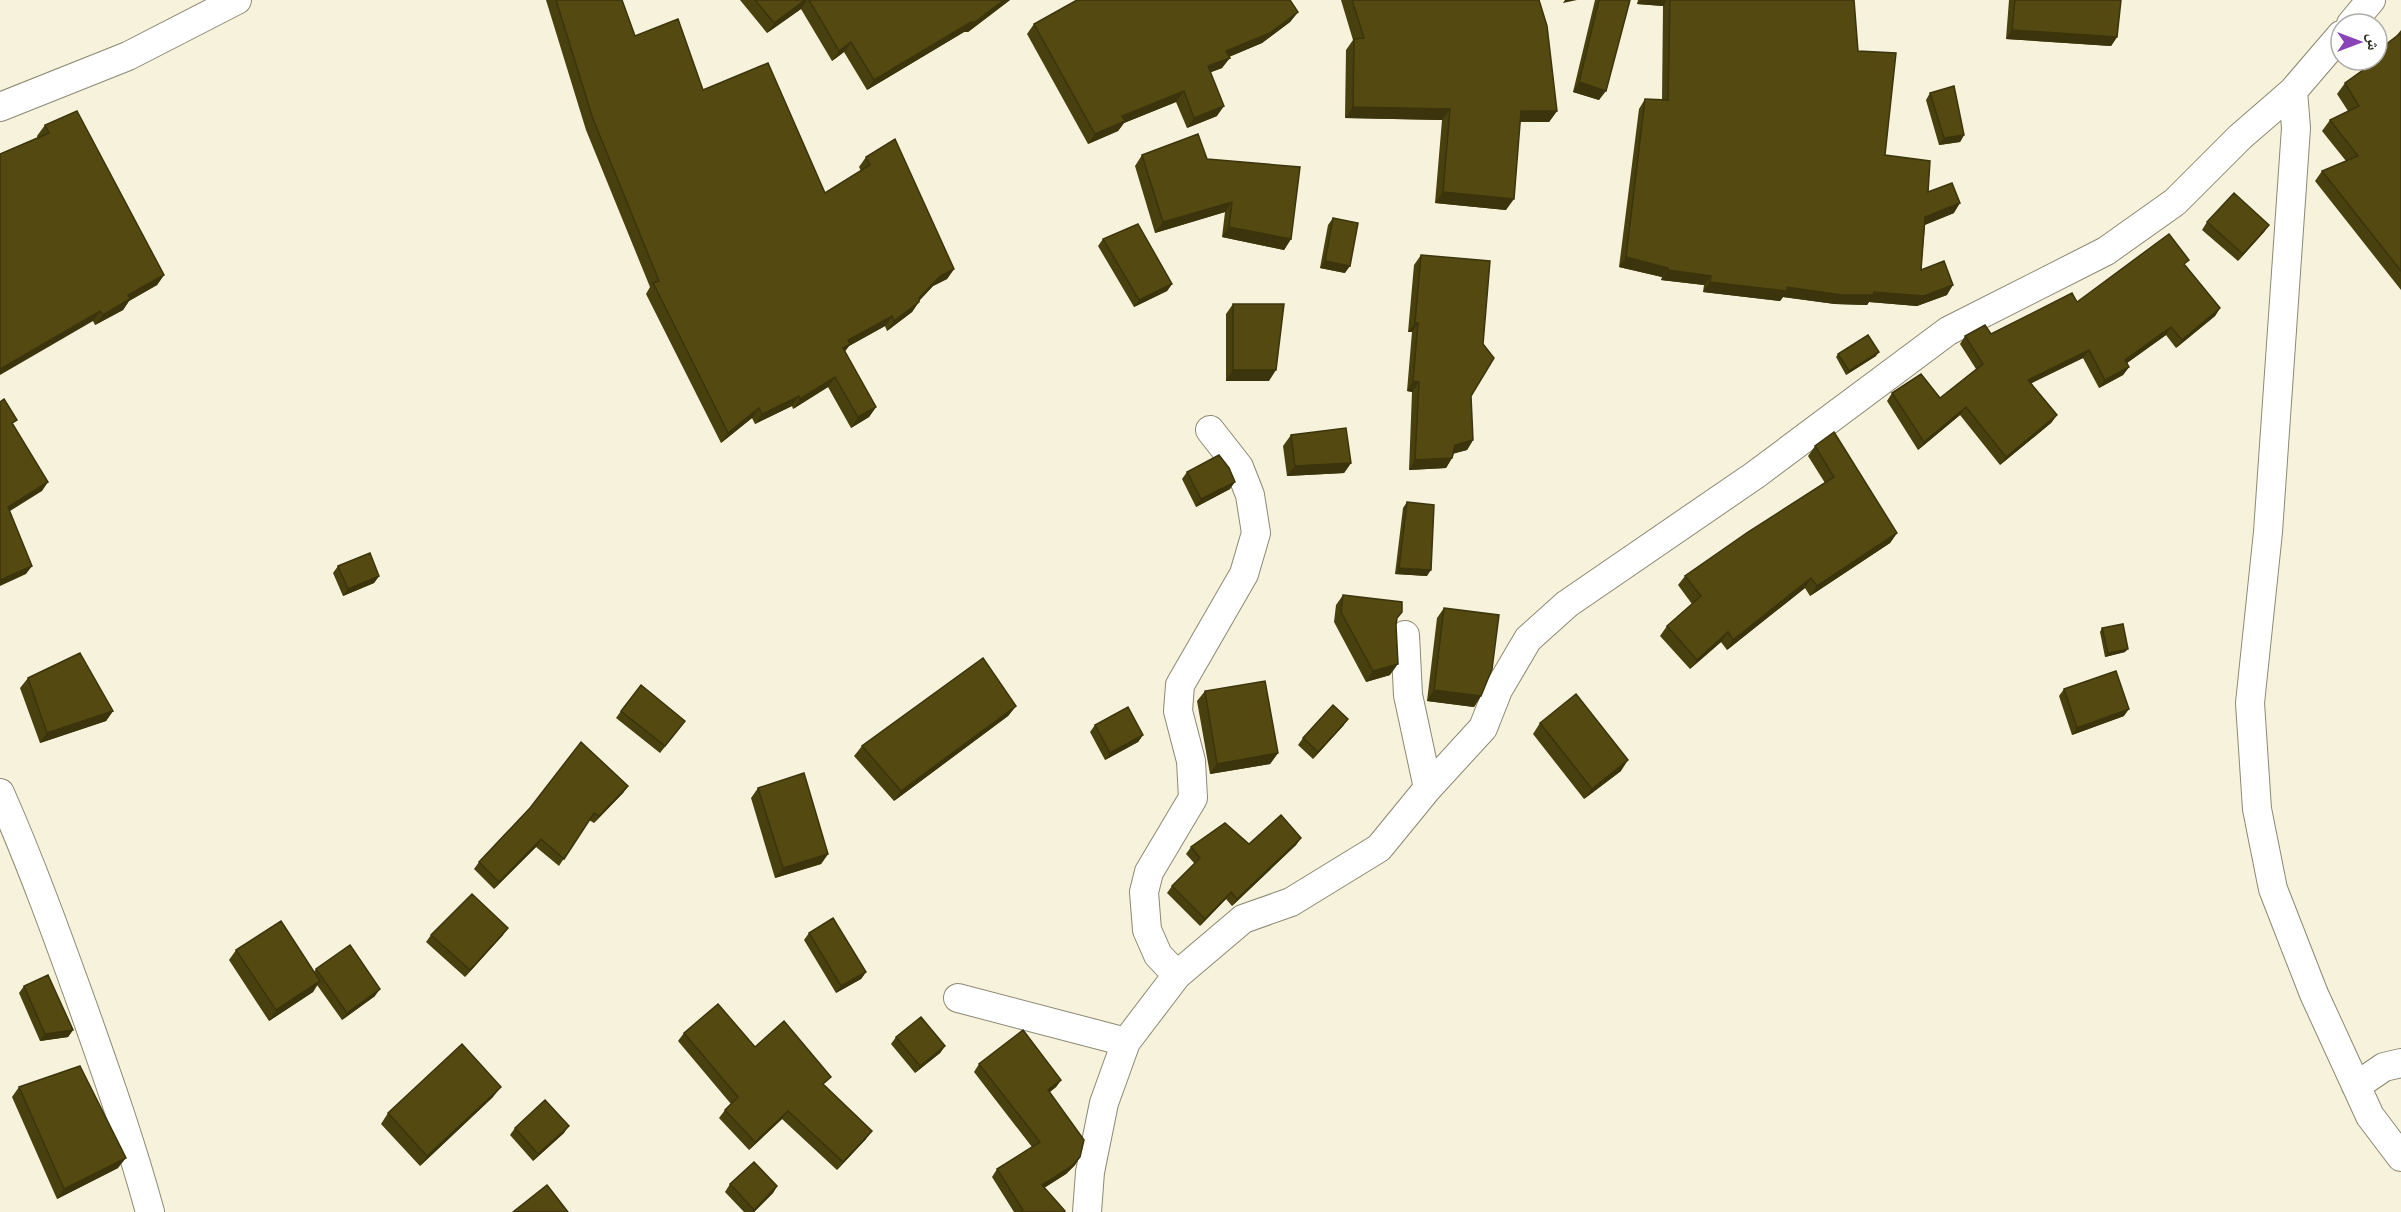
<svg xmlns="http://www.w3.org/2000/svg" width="2401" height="1212" font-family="Raleway,'Noto Naskh Arabic',sans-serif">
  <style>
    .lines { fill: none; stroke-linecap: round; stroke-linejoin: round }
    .minor-casing { stroke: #8c8873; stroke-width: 30 }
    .minor { stroke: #fff; stroke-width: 28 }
    .wall { fill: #48400f }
    .shaded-wall { fill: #3b340c }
    .building { fill: #544a11; stroke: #3b340c; stroke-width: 1.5 }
  </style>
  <rect width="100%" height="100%" fill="#f6f2db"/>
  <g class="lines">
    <g class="minor-casing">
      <path id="minor" d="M2351,24l20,-24
        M2293,91l48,-56
        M0,107l128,-51 109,-56
        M1428,788l55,-60 15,-38 30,-51 39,-35 188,-129 193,-144 158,-80 69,-49 65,-65 53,-46 3,37 -28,404 -18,171 7,106 16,80 41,105 56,122 31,41
        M0,793c31,70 57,142 83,214 24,68 48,135 67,205
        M1177,975l66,-56 48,-17 88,-54 49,-60 -20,-93 -3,-60
        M958,998l168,44 -22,61 -14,69 -3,40
        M1126,1042l51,-67 -19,-20 -11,-25 -3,-38 5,-20 44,-74 -2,-37 -13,-50 2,-26 64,-111 12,-41 -6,-38 -11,-28 -29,-37
        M2356,1086l28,-19 17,-4"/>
    </g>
    <use href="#minor" class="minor"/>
  </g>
  <path class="wall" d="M546,0h76l13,36 68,54 122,103 36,-22 -2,-4 7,-10 88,112 -7,10 -14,7 -14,15 -7,11 -25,19 -2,-5 -36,20 -4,5 31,56 -7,10 -18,11 -23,-41 -35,22 -1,-3 -37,18 -3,-6 -31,25 -75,-149 4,-7 -64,-157z
    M740,0h270l-42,32h-4l-97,58 -23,-38 -12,9 -31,-52 -34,24z
    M1341,0h198l18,111 -8,11h-29l-14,88 -71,-7 7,-83 -97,-2 1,-68 7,-10z
    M1595,0h35l-31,100 -26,-8z
    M1638,0h216l4,51 27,104 43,37 26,21 -29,12 -4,45 26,25 -30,11 -48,-4 -2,3 -32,-1 -52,-7 -3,4 -77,-9 1,-7 -43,-5 1,-3 -43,-10 20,-158 6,-10 17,1 1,-94 -26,-2z
    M2009,0h112l-4,37 -6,9 -105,-7z
    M1298,12l-8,10 -28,21 -33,14 -7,11 -11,4 6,44 -30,12 -11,-26 -52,21 -6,8 -30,13 -61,-110 7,-10z
    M2401,30v260l-86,-109 7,-10 24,-10 -24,-30 8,-11 18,-9 -11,-17 8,-11 22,-16 -2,-2 3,-5h9z
    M1930,93l34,42 -4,7 -21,3 -13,-45z
    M45,125l119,150 -7,10 -28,16 -6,9 -28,15 -2,-4 -56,-185z
    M1142,155l65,4 84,80 -7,11 -62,-13 3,-25 -70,21 -20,-67z
    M1333,218l12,55 -25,-5 8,-43z
    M2207,222l62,3 -5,7 -26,29 -36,-31z
    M1103,239l69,45 -5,7 -33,16 -36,-61z
    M1421,255l50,141 2,44 -6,10 -13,3 -2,5 -6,10 -37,2 3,-78 -5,-1 5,-59h-4l6,-67z
    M2185,265l35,43 -5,8 -39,32 -10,-13 -39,28 2,4 -6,8 -24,13 -16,-30 -52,25 26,32 -6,8 -51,42 -40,-50 -42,35 -31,-49 5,-8 48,5 36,-29 -16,-25 5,-8 26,-2 86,-32z
    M1233,304l36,77h-43v-67z
    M1838,354l38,2 -30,19 -10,-18z
    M1291,435l60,28 -7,10 -57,3 -4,-30z
    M1815,446l82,87 -7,10 -80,53 -5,-8 -78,62 -6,-8 -31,27 -30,-33 7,-10 25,-22 -14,-19 7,-9 140,-93 -17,-27z
    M1187,472l43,17 -34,18 -14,-28z
    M1407,502l20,74 -32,-2 8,-66z
    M338,566l41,10 -5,7 -31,13 -10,-23z
    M1343,595l54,24 -7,56 -24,7 -32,-60 2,-17z
    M1444,608l37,88 -7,11 -47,-6 10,-83z
    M2102,628l23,24 -20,5 -5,-25z
    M28,678l85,33 -7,10 -66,22 -20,-55z
    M2064,689l60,27 -52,19 -13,-39z
    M1205,691l73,62 -8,11 -60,10 -13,-73z
    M1016,706l-8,10 -114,85 -40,-45 8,-10z
    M621,711l59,17 -20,25 -44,-35z
    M1348,719l-5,7 -30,33 -15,-14 5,-7z
    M1540,723l81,48 -37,28 -51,-65z
    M1095,725l48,10 -5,7 -33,18 -15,-28z
    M628,786l-5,7 -29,30 -5,-3 -30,46 -23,-19 -42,42 -20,-20 5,-7z
    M758,788l70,66 -7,10 -46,14 -24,-80z
    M1301,838l-5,7 -64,61 -6,-7 -26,27 -33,-33 5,-7 23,-22 -9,-10 5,-7 58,-3z
    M809,933l57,39 -5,7 -25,14 -32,-53z
    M431,935h72l-38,42 -39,-35z
    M236,950l78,22 2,-3 59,27 -33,24 -25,-35 -4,7 -44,29 -40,-61z
    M24,986l49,44 -5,7 -28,4 -21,-48z
    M684,1033l71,14 69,39 42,53 -29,31 -55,-51 -33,31 -30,-32 6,-8 6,-6 -53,-63z
    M896,1037l49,9 -5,7 -25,20 -24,-29z
    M979,1064l82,16 -5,7 -6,5 30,65 -5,8 -9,9 -22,14 20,24h-50l-22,-35 5,-8 35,-22 -58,-75z
    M19,1087l99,81 -61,31 -45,-102z
    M493,1097l-73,69 -39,-42 7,-11z
    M515,1128l49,5 -31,28 -23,-26z
    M730,1184l47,2 -4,7 -19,19h-10l-19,-20z"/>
  <path class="shaded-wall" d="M805,0h2l-6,9 -34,24 7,-10z
    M1004,0h6l-42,32h-4l-97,58 7,-10z
    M1565,0h12l-14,3z
    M1641,0h26l-4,6 -26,-2z
    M1298,12l-8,10 -28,21 -43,18 7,-10z
    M2012,30l105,7 -6,9 -105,-7z
    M851,42l-7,10 -12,9 7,-10z
    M1230,58l-8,10 -21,8 7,-10z
    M1579,82l27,9 -7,9 -26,-8z
    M1184,91l-8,11 -52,21 -6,8 -30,13 7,-10 27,-18z
    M1224,106l-7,10 -30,12 7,-10z
    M1353,107l97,2 -8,11 -97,-2z
    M1521,111h36l-8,11 -36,-1z
    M1964,135l-4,7 -21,3 5,-7z
    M1443,192l71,7 -8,11 -71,-7z
    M1232,202l-7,10 -70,21 8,-11z
    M1960,203l-6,10 -35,14 6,-10z
    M2269,225l-5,7 -26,29 5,-7z
    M1229,227l62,12 -7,11 -62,-13z
    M1626,257l42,11 -6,9 -43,-10z
    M1325,261l25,5 -5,7 -25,-5z
    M954,269l-7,10 -14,7 -16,17 2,-1 -7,10 -25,19 7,-10 25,-23 21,-22z
    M1668,270l43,6 -7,9 -43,-5z
    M164,275l-7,10 -28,16 -6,9 -28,15 8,-10 25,-20z
    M1710,282l164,10 79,-7 -6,10 -30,11 -48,-4 -2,3 -32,-1 -52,-7 -3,4 -77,-9z
    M1172,284l-5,7 -33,16 5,-7z
    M2220,308l-5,8 -39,32 6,-8z
    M100,311l-7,10 -93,54v-6z
    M892,316l-7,10 -36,20 -6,8 -7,4 12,-18z
    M1415,323h3l-6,9h-4z
    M2171,327l-5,8 -46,33 5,-8z
    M2089,350l-6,8 -61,30 6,-8z
    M1879,352l-3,4 -30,19 3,-4z
    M2129,367l-6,8 -24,13 6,-8z
    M1233,370h43l-7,11h-43z
    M835,377l-7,10 -35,22 7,-10z
    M1413,381l6,1 -7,10 -5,-1z
    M799,396l-7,10 -37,18 7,-10z
    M876,407l-7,10 -18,11 7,-11z
    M1966,407l-6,8 -42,35 6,-8z
    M759,408l-7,10 -31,25 7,-10z
    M2057,415l-6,8 -51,42 6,-8z
    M1473,440l-6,10 -18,5 6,-10z
    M1452,458l-6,10 -37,2 6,-10z
    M1351,463l-7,10 -57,3 8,-10z
    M48,482l-6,9 -40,25 6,-9z
    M1235,482l-5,7 -34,18 5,-8z
    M1897,533l-7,10 -80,53 7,-10z
    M32,566l-6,8 -26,12v-6z
    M1399,568l32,2 -4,6 -32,-2z
    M379,576l-5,7 -31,13 5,-7z
    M1811,578l-6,10 -78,62 6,-10z
    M1728,632l-7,10 -31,27 7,-9z
    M2128,649l-3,3 -20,5 3,-4z
    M1398,664l-8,11 -24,7 7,-11z
    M1434,690l47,6 -7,11 -47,-6z
    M1016,706l-8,10 -114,85 7,-10z
    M2129,709l-5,7 -52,19 5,-7z
    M113,711l-7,10 -66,22 7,-10z
    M1348,719l-5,7 -30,33 5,-7z
    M1143,735l-5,7 -33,18 5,-7z
    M1278,753l-8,11 -60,10 7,-10z
    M1628,760l-7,11 -37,28 8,-10z
    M628,786l-5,7 -29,30 5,-7z
    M1301,838l-5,7 -64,61 5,-7z
    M541,839l-5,8 -42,42 5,-7z
    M828,854l-7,10 -46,14 8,-10z
    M1231,892l-5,7 -26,27 5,-7z
    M508,928l-5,7 -38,42 5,-7z
    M866,972l-5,7 -25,14 5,-7z
    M320,981l-7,11 -44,29 7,-11z
    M380,989l-5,7 -33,24 5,-7z
    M73,1030l-5,7 -28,4 5,-7z
    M945,1046l-5,7 -25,20 5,-7z
    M1061,1080l-5,7 -13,10 5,-7z
    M501,1087l-8,10 -73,69 7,-10z
    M788,1111l-6,8 -33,31 6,-8z
    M569,1126l-5,7 -31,28 5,-7z
    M872,1131l-6,8 -29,31 6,-8z
    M1080,1157l-5,8 -9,9 -30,19 6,-8z
    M126,1158l-8,10 -61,31 7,-10z
    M777,1186l-4,7 -19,19h-2z"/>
  <path class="building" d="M556,0h66l13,36 43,-17 25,71 65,-27 57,130 45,-28 -4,-8 29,-18 59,130 -14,7 -21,22v4l-25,19 -2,-5 -44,24 2,4 -7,4 33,59 -18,10 -23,-40 -35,22 -1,-3 -37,18 -3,-6 -31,25 -75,-150 6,-2 -66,-162z
    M755,0h50l-31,23z
    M809,0h195l-29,22h-4l-97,58 -23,-38 -12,9z
    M1077,0h213l8,12 -28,21 -44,18 4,7 -22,8 16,40 -30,12 -10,-27 -62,25 3,5 -30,13 -61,-110z
    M1352,0h187l8,26 10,85h-36l-7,88 -71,-7 7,-83 -97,-2 1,-68 10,-1z
    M1599,0h31l-24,91 -27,-9z
    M1670,0h184l4,51 38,2 -11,102 45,6 -2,31 24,-9 8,20 -35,14 -4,53 23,-9 9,24 -29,11 -50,-4 -1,3h-31l-55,-8v4l-77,-9 1,-6 -43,-6v-2l-42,-11 19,-158 23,1z
    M2015,0h106l-4,37 -105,-7z
    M2401,33v238l-79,-100 36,-15 -28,-36 29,-14 -14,-23 32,-23v-9z
    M1954,86l10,49 -20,3 -14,-45z
    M77,111l87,164 -36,20 2,4 -27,16 -3,-4 -100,58v-215l49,-21 -4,-8z
    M1198,134l9,25 93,8 -9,72 -62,-12 3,-25 -69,20 -21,-67z
    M2234,193l35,32 -26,29 -36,-32z
    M1333,218l25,5 -8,43 -25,-5z
    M1138,224l34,60 -33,16 -36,-61z
    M2169,234l20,26 -5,4 36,44 -38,32 -11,-13 -46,33 4,7 -24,13 -16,-30 -61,30 29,35 -51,42 -40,-50 -42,35 -32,-49 29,-19 19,24 43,-34 -18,-28 20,-11 6,9 81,-41 5,9z
    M1421,255l69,6 -7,83 11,14 -23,38 2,44 -18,5 -3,13 -37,2 4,-78 -6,-1 5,-58h-3z
    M1233,304h51l-8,66h-43z
    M1868,335l11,17 -30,19 -11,-17z
    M4,399l13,21 -5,3 36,59 -40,25 24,59 -32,14v-178z
    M1346,428l5,35 -56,3 -4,-31z
    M1834,432l63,101 -80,53 -6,-8 -78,62 -5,-8 -31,28 -30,-34 34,-30 -16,-20 63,-44 86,-55 -19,-31z
    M1219,455l10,13 6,14 -34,17 -14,-27z
    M1407,502l27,3 -3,65 -32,-2z
    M370,553l9,23 -31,13 -10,-23z
    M1343,595l59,7v10l-5,6 -1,7 2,39 -25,7 -32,-59z
    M1444,608l55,7 -7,54 -11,27 -47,-6z
    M2123,624l5,25 -20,4 -6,-25z
    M80,653l33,58 -66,22 -19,-55z
    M983,658l33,48 -115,85 -39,-45z
    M2116,671l13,38 -52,19 -13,-39z
    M1265,681l13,72 -61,11 -12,-73z
    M641,685l44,36 -20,25 -44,-35z
    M1576,694l52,66 -36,29 -52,-66z
    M1333,705l15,14 -30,33 -15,-14z
    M1128,707l15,28 -33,18 -15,-28z
    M581,742l47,44 -29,30 -5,-3 -30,46 -23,-20 -42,43 -20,-20 51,-54z
    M804,773l24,81 -45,14 -25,-80z
    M1281,815l20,23 -64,61 -6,-7 -26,27 -33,-33 28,-28 -9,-11 34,-24 24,21z
    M472,894l36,34 -38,42 -39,-35z
    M833,918l33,54 -25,14 -32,-53z
    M281,921l39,60 -44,29 -40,-60z
    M350,945l30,44 -33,24 -31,-44z
    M48,975l25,55 -28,4 -21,-48z
    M718,1004l37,43 29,-26 47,56 -8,7 49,47 -29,31 -55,-51 -33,31 -30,-32 13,-13 -54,-64z
    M921,1017l24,29 -25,20 -24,-29z
    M1023,1030l38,50 -13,10 36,50 -4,17 -8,9 -30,19 23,26 -1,1h-44l3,-2 -26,-41 43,-27 -61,-78z
    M462,1044l39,43 -74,69 -39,-43z
    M80,1066l46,92 -62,31 -45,-102z
    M545,1100l24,26 -31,28 -23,-26z
    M754,1162l23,24 -23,24 -24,-26z
    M547,1185l21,27h-55z"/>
  <g transform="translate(2359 42) rotate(90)"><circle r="28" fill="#ffffff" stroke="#adada9" stroke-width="1.5"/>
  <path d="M0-4.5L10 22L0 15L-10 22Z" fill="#8944b7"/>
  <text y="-9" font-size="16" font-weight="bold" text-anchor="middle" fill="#323128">ش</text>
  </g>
</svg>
